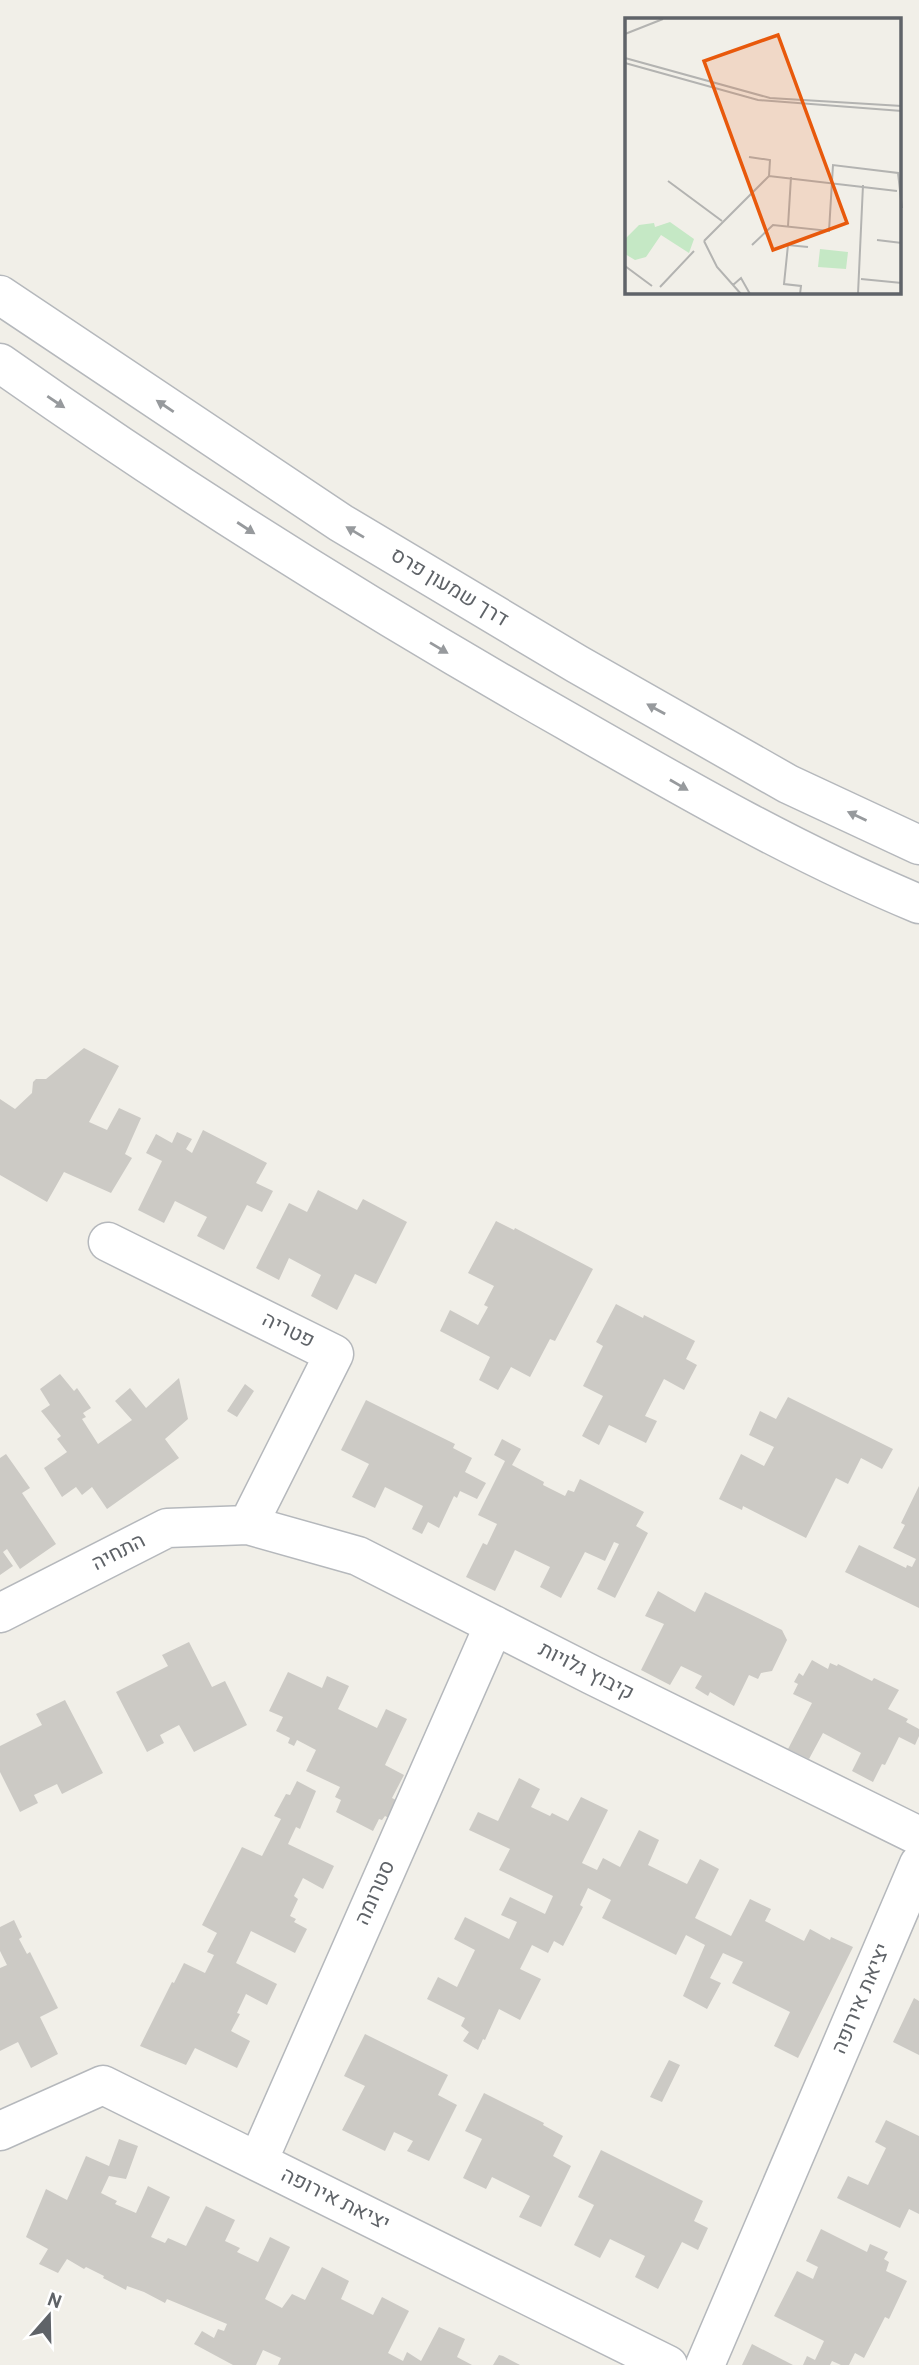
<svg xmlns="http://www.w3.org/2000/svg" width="919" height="2365" font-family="Overpass,Heebo,sans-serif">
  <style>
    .building { fill: #cccac5 }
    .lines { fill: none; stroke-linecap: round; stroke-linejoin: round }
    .minor-casing { stroke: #b5b8bc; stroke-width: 41 }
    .minor { stroke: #fff; stroke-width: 38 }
    .oneway { fill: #979a9d }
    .labels { text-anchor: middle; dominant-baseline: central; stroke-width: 5; stroke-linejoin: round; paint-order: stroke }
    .street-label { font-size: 21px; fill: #5f6368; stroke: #fff }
    .inset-road { fill: none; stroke: #b3b3b1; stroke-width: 2 }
    .view { fill: #e8590c; fill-opacity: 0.15; stroke: #e8590c; stroke-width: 3.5 }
    .inset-edge { fill: none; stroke: #5f6368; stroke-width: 3.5 }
  </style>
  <rect width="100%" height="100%" fill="#f1efe8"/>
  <path class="building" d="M84,1048l35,18 -30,56 18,8 12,-22 22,10 -16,36 7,4 -21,35 -47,-21 -17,30 -47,-27v-76l15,10 17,-16 1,-11 3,-3h10z
    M203,1130l64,33 -11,20 17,8 -11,21 -15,-7 -23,45 -27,-14 10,-19 -32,-16 -11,22 -26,-13 24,-49 -16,-8 10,-19 16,9 5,-11 15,7 -6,10 6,4z
    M318,1190l39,20 6,-11 44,23 -31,62 -21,-10 -18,36 -26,-14 10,-21 -32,-17 -10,22 -23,-12 33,-65 18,9z
    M496,1221l18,9 1,-2 78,41 -38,72 -5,-2 -20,38 -19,-10 -13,23 -19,-10 11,-23 -50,-26 10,-21 28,15 10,-18 -4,-2 10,-19 -26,-13z
    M616,1304l27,14 1,-3 51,26 -9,18 11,6 -13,25 -20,-11 -19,37 12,5 -11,22 -37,-18 -10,20 -17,-9 21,-40 -20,-10 20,-40 -7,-4z
    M60,1374l14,17 3,-3 14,20 -8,5 3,4 -4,2 16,25 34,-24 -17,-19 15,-13 16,20 33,-30 9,41 -23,20 14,19 -72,51 -15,-22 -10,8 -6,-8 -14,10 -18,-29 23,-16 -10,-13 4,-3 -20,-25 9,-6 -10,-16z
    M245,1384l9,7 -17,26 -10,-6z
    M788,1397l105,52 -11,20 -21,-11 -13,26 -12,-6 -30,60 -63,-32 -1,4 -23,-11 22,-45 23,12 10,-19 -25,-12 11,-24 16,8z
    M366,1400l89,44 -2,4 19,10 -7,14 21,11 -9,16 -17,-8 -3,7 -3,-2 -15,32 -11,-6 -6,12 -10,-5 11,-23 -38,-19 -10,21 -23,-11 17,-33 -28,-14z
    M502,1439l19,10 -9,16 32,17 -1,3 22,11 3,-6 6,2 6,-13 64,33 -8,14 12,7 -33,65 -18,-9 22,-45 -5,-2 -9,19 -20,-9 -24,46 -21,-11 10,-20 -35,-17 -20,41 -29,-14 17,-34 4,2 10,-21 -19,-9 27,-54 -11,-6z
    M6,1454l24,34 -8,5 34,51 -36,25 -13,-20 -4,3 10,14 -13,9v-117z
    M919,1486v122l-74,-36 14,-27 47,23 1,-3 5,2 4,-8 -23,-11 12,-23 -4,-2z
    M658,1591l37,21 10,-20 77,38 5,10 -15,31 -11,2 -3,6 -9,-4 -15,31 -24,-14 -2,4 -13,-8 7,-12 -21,-10 -11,19 -27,-14 -2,-1 23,-46 -19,-8z
    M189,1642l23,45 13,-6 22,44 -53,27 -15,-27 -19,10 4,8 -17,9 -31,-60 52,-26 -6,-11z
    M812,1660l16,9 2,-6 7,3 1,-2 34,17 2,-3 25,12 -11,19 20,10 -2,3 13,7v7l-4,9 -16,-8 -14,28 -3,-1 -9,18 -21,-11 9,-18 -38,-20 -14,26 -21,-10 24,-46 -19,-9 5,-10 -4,-2 5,-9 4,3z
    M288,1672l34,16 5,-12 22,10 -11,23 39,19 9,-19 21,10 -22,46 19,10 -12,23 8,4 -9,17 -6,-3 -3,4 -3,-1 -6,12 -37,-19 5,-12 -6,-3 5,-10 -34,-16 10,-21 -19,-10 -3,6 -6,-3 2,-5 -14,-7 7,-14 -14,-6z
    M65,1700l38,73 -41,21 -5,-10 -23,11 4,8 -18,9 -20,-40v-26l42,-21 -6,-11z
    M519,1778l21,11 -9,18 19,9 2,-3 16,8 13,-24 27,13 -26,53 15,7 6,-12 17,9 19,-37 20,10 -11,25 39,19 13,-25 19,10 -24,49 36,18 19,-37 21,10 -6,12 39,20 6,-12 20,11 1,-3 22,10 -55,111 -24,-12 16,-34 -58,-29 11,-21 -20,-9 -13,25 11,5 -14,26 -24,-13 22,-51 -19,-10 -10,20 -74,-37 9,-18 -23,-12 -8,17 3,2 -20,39 -9,-5 -6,12 -16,-8 -12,24 21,10 -21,41 -21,-11 -14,31 -2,-1 -5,11 -15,-9 6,-9 -8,-6 4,-8 -38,-19 11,-22 19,10 18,-37 -21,-11 11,-22 44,22 8,-17 -16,-7 9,-18 35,17 8,-18 -54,-26 11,-21 -41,-19 9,-18 20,9z
    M297,1781l19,10 -16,38 -4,-2 -8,17 46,22 -11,23 -20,-11 -9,18 4,3 -8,17 6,3 -2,3 13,7 -12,24 -44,-22 -6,13 -9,19 41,21 -10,21 -21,-11 -9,19 3,1 -9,17 19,10 -13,27 -42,-20 -9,17 -46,-19 32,-64 2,1 10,-20 21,10 9,-18 -7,-3 10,-19 -15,-8 40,-78 20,9 19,-37 -7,-3 12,-22 4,1z
    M14,1920l8,17 -3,2 8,15 3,-2 28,56 -18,9 18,37 -27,14 -13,-26 -18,9v-83l7,-3 -7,-14v-24z
    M914,1998l5,3v54l-26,-13z
    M365,2034l83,41 -10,20 19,10 -28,56 -22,-10 6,-10 -19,-9 -9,19 -43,-21 23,-44 -21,-10z
    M669,2060l11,5 -18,37 -12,-5z
    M484,2093l60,30 -1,2 20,11 -10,20 18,10 -30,61 -22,-10 11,-21 -38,-19 -6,12 -23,-11 19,-39 -17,-8z
    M886,2120l33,16v78l-10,-5 -9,19 -63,-30 11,-22 20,9 18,-37 -11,-6z
    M119,2139l19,7 -12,33 -17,-3 -8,17 16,8 -2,3 21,9 12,-27 22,11 -19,40 14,6 3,-5 18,8 20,-40 29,14 -10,21 15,7 -3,4 21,10 12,-25 20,10 -25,52 17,9 10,-14 13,6 17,-33 27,14 -8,18 32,16 9,-18 27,14 -21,42 15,8 4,-9 14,9 18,-34 26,12 -8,18 15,8h-194l3,-7 -18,-8 -7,15h-23l-39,-21 8,-13 12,7 4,-9 6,2 3,-7 -60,-25 -2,4 -21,-11 -17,-6 -1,4 -23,-12 1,-2 -18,-9 -2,2 -17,-10 -9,14 -19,-9 9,-15 -22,-12 20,-48 21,11 19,-44 23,10z
    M601,2150l102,51 -9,20 14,7 -10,22 -16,-8 -24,47 -23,-12 10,-21 -35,-17 -10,19 -26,-13 20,-40 -16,-8z
    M821,2229l46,23 3,-8 18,8 -4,7 5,3 -3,9 21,10 -18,38 -4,-2 -21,41 -9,-5 -6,12h-8l-9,-4 -2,4h-27l4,-9 8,4 9,-19 -50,-25 23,-45 16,8 5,-12 -12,-6z
    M752,2344l41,21h-51z
    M499,2355l4,1 17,9h-27z"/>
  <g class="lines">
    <g class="minor-casing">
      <path id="minor" d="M0,295l341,228 236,141 211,120 131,61
        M0,363c183,129 373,248 567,358 115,66 229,132 352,183
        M108,1242l226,112 -86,171
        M0,1613l167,-85 81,-3 110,31 234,119 327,161
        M0,2131l103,-46 565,280
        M258,2161l236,-536
        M705,2365l214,-501"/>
    </g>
    <use href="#minor" class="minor"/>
  </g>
  <defs><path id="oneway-solid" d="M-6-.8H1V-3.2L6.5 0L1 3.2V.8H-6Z" transform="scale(1.75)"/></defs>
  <g class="oneway">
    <use href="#oneway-solid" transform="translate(56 402) rotate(34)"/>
    <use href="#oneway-solid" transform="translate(165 406) rotate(-146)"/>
    <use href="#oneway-solid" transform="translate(246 528) rotate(33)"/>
    <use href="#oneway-solid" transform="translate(355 532) rotate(-149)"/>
    <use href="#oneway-solid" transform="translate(439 648) rotate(31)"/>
    <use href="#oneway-solid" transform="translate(656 709) rotate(-151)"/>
    <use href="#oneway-solid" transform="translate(679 785) rotate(30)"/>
    <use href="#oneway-solid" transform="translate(857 816) rotate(-155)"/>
  </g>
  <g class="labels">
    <g class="street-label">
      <text transform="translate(449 588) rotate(31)">דרך שמעון פרס</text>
      <text transform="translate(288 1331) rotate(26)">פטריה</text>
      <text transform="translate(119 1553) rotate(-27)">התחיה</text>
      <text transform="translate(586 1672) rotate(27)">קיבוץ גלויות</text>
      <text transform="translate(376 1893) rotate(-66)">סטרומה</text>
      <text transform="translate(862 1999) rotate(-67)">יציאת אירופה</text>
      <text transform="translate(335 2200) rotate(26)">יציאת אירופה</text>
    </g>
  </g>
  <g transform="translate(625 18)">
    <rect width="276" height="276" fill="#f1efe8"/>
    <path d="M45,204l24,17 -5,14 -28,-18 -15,22 -11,3 -10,-6v-15l14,-14 15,-2 1,4zM195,231l28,3 -2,17 -28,-2z" fill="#c5e8c5"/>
    <path class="inset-road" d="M0,16l38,-15M0,40l145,40 132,8M0,45l133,37 144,11M124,139l21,3 -1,16M43,163l54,40M163,208l3,-49M252,222l25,3M79,223l65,-65 128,15M79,223l13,26 24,27M127,227l21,-20 56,6 4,-66 65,8 4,35M0,248l27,20M236,261l41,4M108,267l8,-7 9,16M35,269l34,-36M175,276l1,-8 -17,-2 4,-39 20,2M233,276l5,-109"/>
    <path class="view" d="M153,17l69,188 -74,27 -69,-189z"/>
    <rect width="276" height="276" class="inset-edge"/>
  </g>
  <g transform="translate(49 2316) rotate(20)" stroke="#ffffff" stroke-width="5" paint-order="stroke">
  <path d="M0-5L12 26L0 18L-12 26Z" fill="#5f6368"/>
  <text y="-10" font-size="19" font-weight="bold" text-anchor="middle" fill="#5f6368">N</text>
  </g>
</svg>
